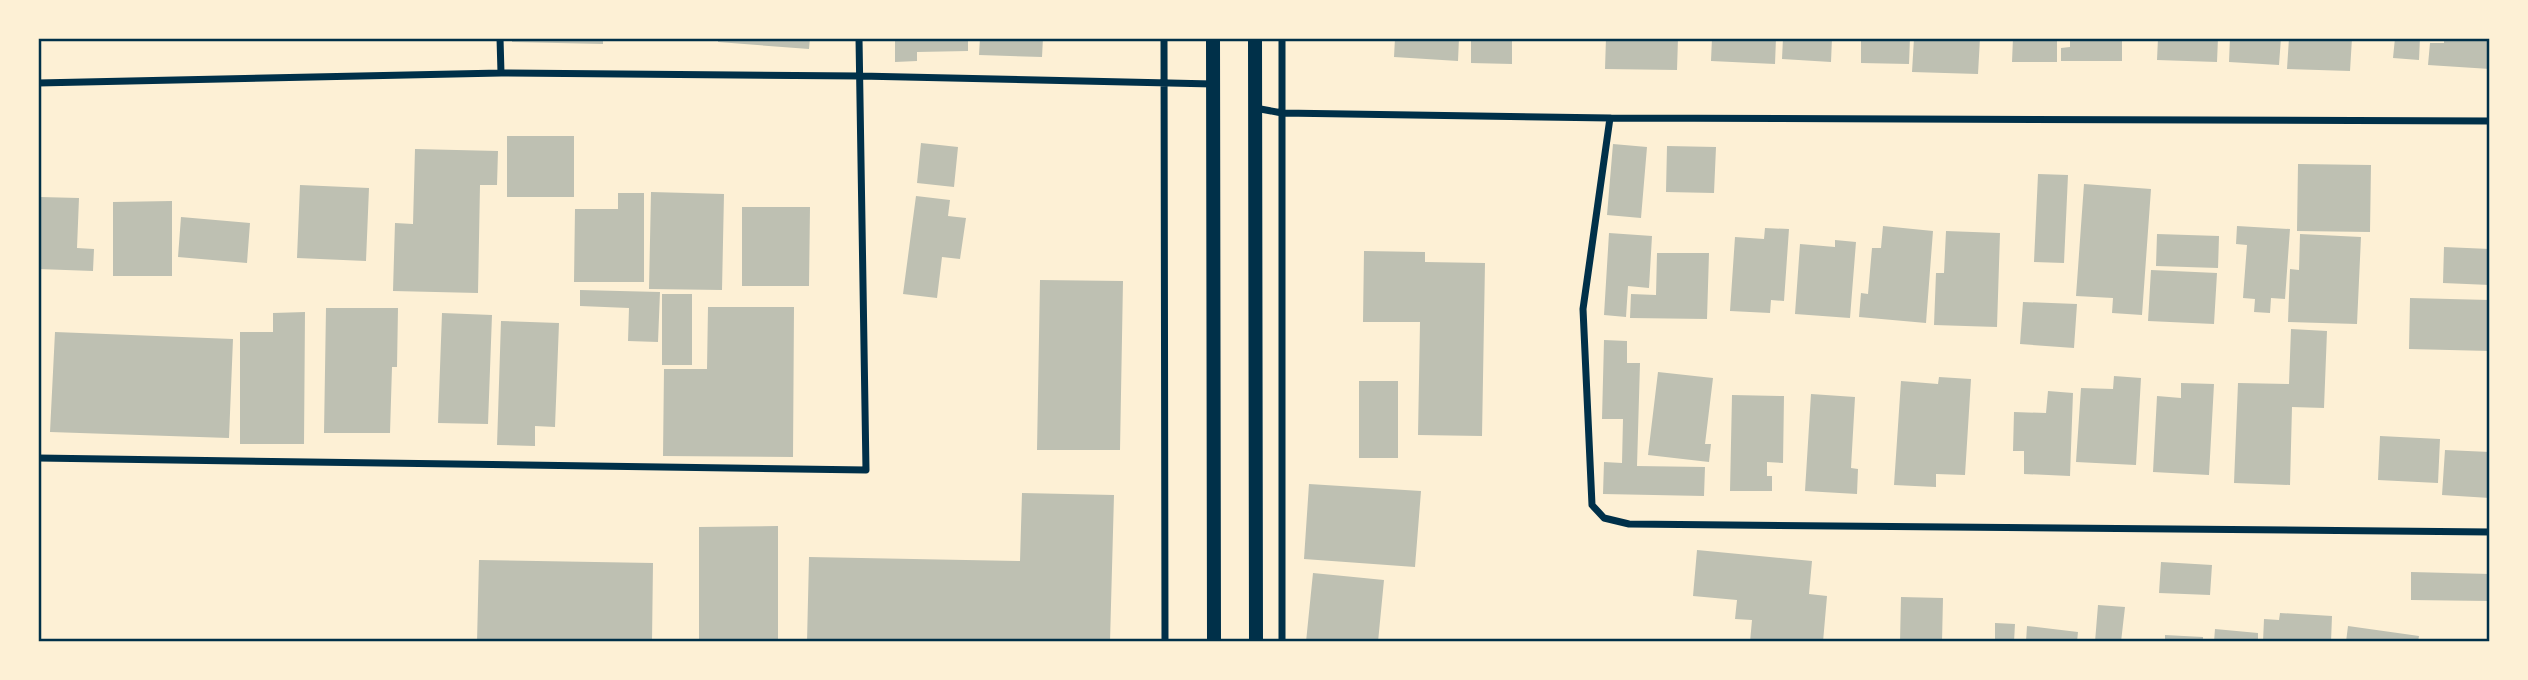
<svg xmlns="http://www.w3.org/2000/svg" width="2528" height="680" font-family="Helvetica,sans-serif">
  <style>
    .building { fill: #bec0b2 }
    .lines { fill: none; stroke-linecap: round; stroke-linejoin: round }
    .minor { stroke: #003049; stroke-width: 7 }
    .secondary { stroke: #003049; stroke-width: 14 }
    .neatline { fill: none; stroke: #003049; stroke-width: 2.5 }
  </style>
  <rect width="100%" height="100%" fill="#fdf0d5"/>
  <path class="building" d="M512,38h91v6l-91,-2z
    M718,38h92l-1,11 -91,-7z
    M895,38h73v13l-51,1v9l-22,1z
    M980,38h63l-1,19 -63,-2z
    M1395,38h64l-1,23 -64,-4z
    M1471,38h41v26l-41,-1z
    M1606,38h72l-1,32 -72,-1z
    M1712,38h64l-1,26 -64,-3z
    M1783,38h49l-1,24 -49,-3z
    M1861,38h49l-1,26 -48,-1z
    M1914,38h66l-2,36 -66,-2z
    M2013,38h44v24h-45z
    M2070,38h52v23h-61v-13l9,-1z
    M2158,38h60l-1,24 -60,-2z
    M2230,38h51l-2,27 -50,-3z
    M2289,38h63l-2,33 -63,-2z
    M2395,38h25l-1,22 -26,-2z
    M2444,38h46v31l-62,-4 2,-22h14z
    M507,136h67v61h-67z
    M921,143l37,4 -4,40 -37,-4z
    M1613,144l34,3 -6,71 -34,-3z
    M1667,146l49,1 -2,46 -48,-1z
    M415,149l83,2 -1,34h-17l-2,108 -85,-2 2,-68 18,1z
    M2298,164l73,1 -1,67 -73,-1z
    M2038,174l30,1 -4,88 -30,-1z
    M2084,184l67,5 -9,126 -30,-2 1,-15 -37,-2z
    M300,185l69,3 -3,73 -69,-3z
    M651,192l73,2 -2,96 -73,-1z
    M618,193h26v89h-70l1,-73h43z
    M916,196l34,4 -2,16 18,2 -6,41 -18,-2 -5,41 -34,-4z
    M40,197l39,1 -2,50 17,1 -1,22 -55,-2z
    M172,201v75h-59v-74z
    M742,207h68l-1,79h-67z
    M181,217l69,6 -3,40 -69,-6z
    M1883,226l50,5 -7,92 -67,-6 2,-24 7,1 4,-46h9z
    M2237,226l53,3 -5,70 -14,-1 -1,15 -16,-1 1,-13 -12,-1 4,-53 -11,-1z
    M1765,228l24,1 -5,72 -13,-1 -1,13 -40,-2 5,-74 29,2z
    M1946,231l54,2 -3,94 -63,-2 2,-52h8z
    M1609,233l43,3 -3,52 -21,-2 -2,31 -22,-2z
    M2157,234l62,2 -1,32 -62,-2z
    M2300,234l61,3 -4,87 -69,-2 2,-53 9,1z
    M1835,240l21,2 -6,76 -55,-4 5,-70 35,3z
    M2444,247l46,2v36l-47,-2z
    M1364,251l61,1v10l60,1 -3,173 -64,-1 2,-113h-57z
    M1657,253h52l-2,66 -77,-1 1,-24 25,1z
    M2151,270l66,3 -3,51 -66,-3z
    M1040,280l83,1 -3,169h-83z
    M580,290l80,2 -2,50 -30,-1 1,-33 -49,-2z
    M662,294h30v71h-30z
    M2410,298l80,2v51l-81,-2z
    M2023,302l54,2 -3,44 -54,-4z
    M708,307h86l-1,150 -130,-1 1,-87h43z
    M326,308h72l-1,59h-5l-2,66h-66z
    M305,312l-1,132h-64v-112h33v-19z
    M442,313l50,2 -4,109 -50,-1z
    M501,321l58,2 -4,104 -20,-1v20l-38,-1z
    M2291,329l36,2 -3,77 -32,-1 -2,78 -56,-2 4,-100 51,1z
    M55,332l178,7 -4,99 -179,-6z
    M1604,340l23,1v22h13l-3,103 68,1 -1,29 -101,-2 1,-32 18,1 1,-44h-21z
    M1658,372l55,6 -8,66h6l-2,18 -61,-7z
    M2114,376l27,2 -5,87 -60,-3 5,-74 32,1z
    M1939,377l32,2 -6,96 -29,-1v13l-42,-2 7,-104 37,3z
    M1359,381h39v77h-39z
    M2181,383l33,1 -5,91 -56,-3 4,-76 24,2z
    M2048,391l25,2 -3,83 -46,-2v-23h-11l1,-39 32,1z
    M1811,394l44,3 -4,71 7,1 -1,25 -52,-3z
    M1732,395l52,1 -1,67 -16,-1v14h5v15h-42z
    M2380,436l60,3 -2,44 -60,-3z
    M2445,450l45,2v46l-48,-3z
    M1309,484l112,7 -6,76 -111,-8z
    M1022,493l92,2 -4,147h-303l2,-85 211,4z
    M778,526v116h-79v-115z
    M1697,550l115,11 -3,33 18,2 -4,46h-73l2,-22 -17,-1 2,-19 -44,-4z
    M479,560l174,3 -1,79h-175z
    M2161,562l51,3 -2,30 -51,-2z
    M2411,572l79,2v27l-79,-1z
    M1313,573l71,7 -6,62h-72z
    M1901,597l42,1 -1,44h-42z
    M2098,605l27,2 -4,35h-26z
    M2280,613l52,3 -1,26h-68l1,-23 15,1z
    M1995,623l20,1 -1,18h-19z
    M2027,626l51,6 -1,10h-51z
    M2348,626l71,10 -1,6h-72z
    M2215,629l43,4v9h-44z
    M2165,635l38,2v5h-38z"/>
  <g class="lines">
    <path class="minor" d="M500,38l1,35
      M1164,38l1,604
      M38,83l463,-10 359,3 353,8
      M1255,108l27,5 328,5 880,3
      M1610,118l-27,191 9,196 12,13 25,6 861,8
      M38,458l828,12 -7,-432
      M1282,642v-604"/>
    <path class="secondary" d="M1213,38l1,604
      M1255,38l1,604"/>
  </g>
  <rect width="2528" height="680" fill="none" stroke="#fdf0d5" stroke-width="80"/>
  <rect x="40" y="40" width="2448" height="600" class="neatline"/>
</svg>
